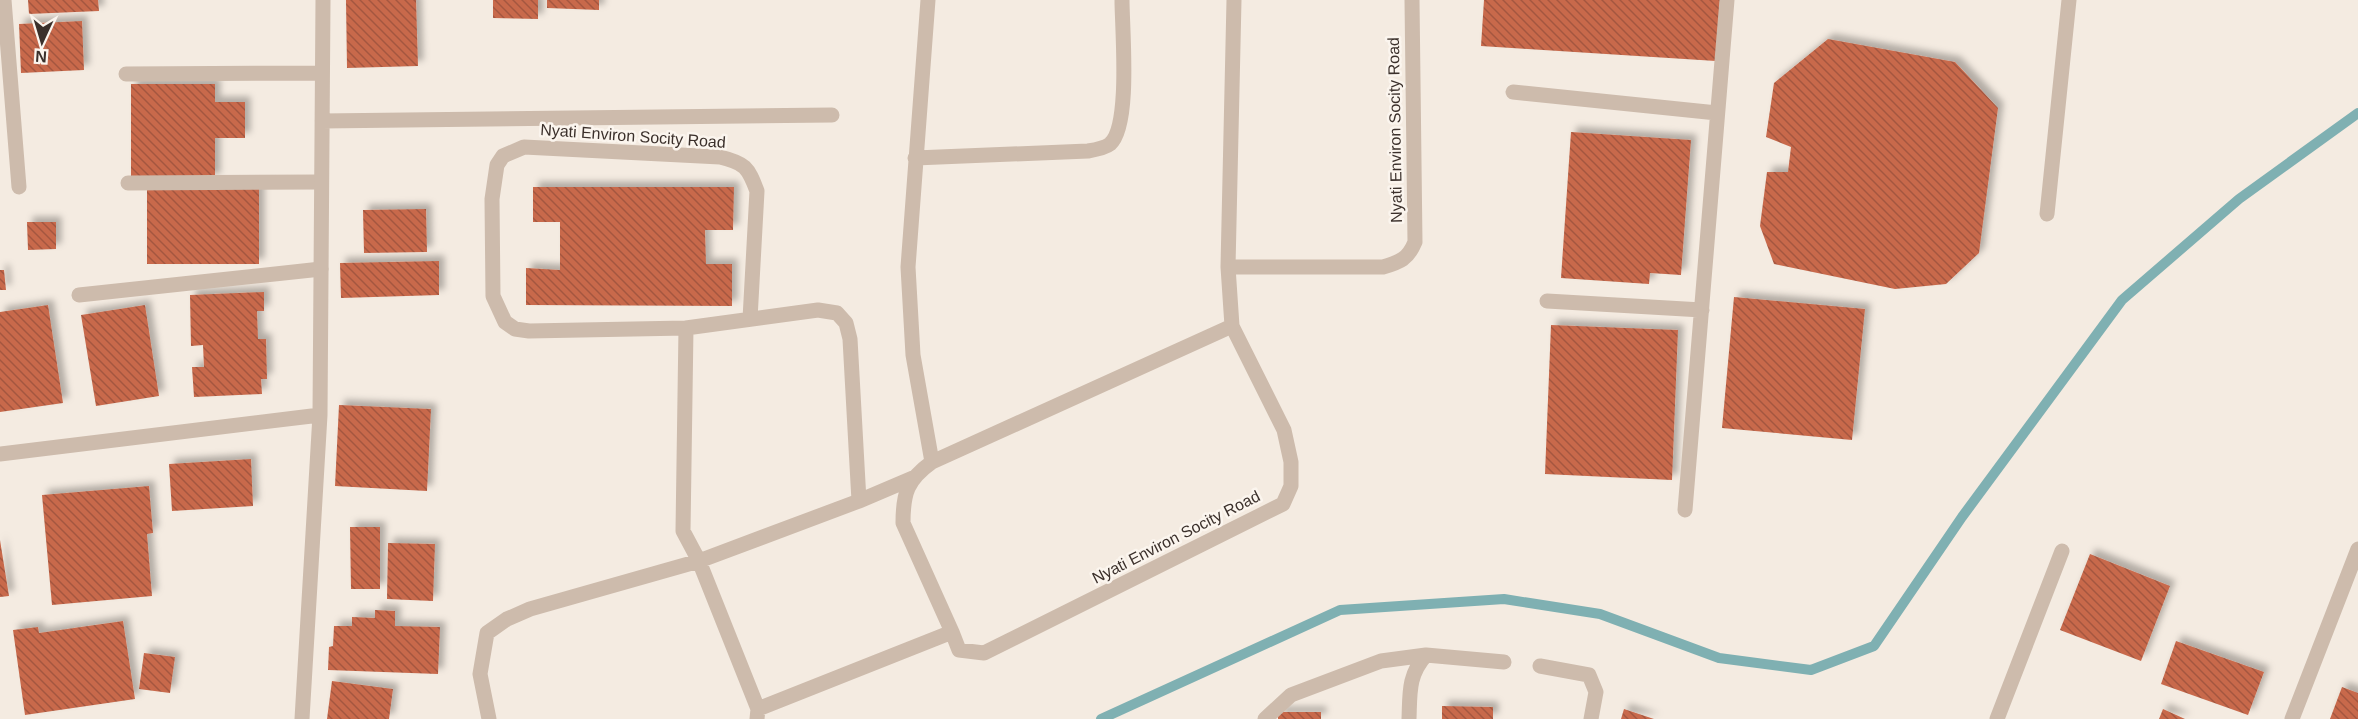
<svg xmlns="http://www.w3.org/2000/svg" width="2358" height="719" font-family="Arial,sans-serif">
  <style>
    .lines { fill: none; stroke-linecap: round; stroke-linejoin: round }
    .stream { stroke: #7fb0b2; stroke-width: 10 }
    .building { fill: url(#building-back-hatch); filter: url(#shadow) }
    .service { stroke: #cdbbac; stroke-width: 15 }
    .minor { stroke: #cdbbac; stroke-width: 15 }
    .labels { text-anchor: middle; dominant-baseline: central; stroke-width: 5; stroke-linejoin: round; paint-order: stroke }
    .street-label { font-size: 16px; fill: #3b302b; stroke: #fbf5ee }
  </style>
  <defs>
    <pattern id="building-back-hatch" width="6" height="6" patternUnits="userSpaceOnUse" patternTransform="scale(1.5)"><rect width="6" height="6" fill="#c8694b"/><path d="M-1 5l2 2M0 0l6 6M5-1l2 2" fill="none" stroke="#a4573f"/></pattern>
    <filter id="shadow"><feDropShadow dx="5.5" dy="-5.5" stdDeviation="3" flood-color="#0004"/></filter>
  </defs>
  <rect width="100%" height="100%" fill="#f4ebe1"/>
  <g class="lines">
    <path class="stream" d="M1101,719l239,-109 164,-11 96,15 119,44 92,12 63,-24 88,-129 160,-217 117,-101 119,-86"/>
  </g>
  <path class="building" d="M28,0h70l1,11 -70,3z
    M346,0h70l2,66 -71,2z
    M493,0h45v19l-45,-1z
    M547,0h52v10l-52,-2z
    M1484,0h236l-4,61 -235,-15z
    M82,21l2,49 -63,3 -2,-49z
    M1828,39l127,23 43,46 -19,145 -33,31 -51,5 -121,-25 -14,-38 7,-54h21l3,-25 -25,-10 8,-54z
    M131,84h84v18h30v36h-30v41l-84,-1z
    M1571,132l120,8 -10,135 -31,-2 -1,11 -88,-6z
    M533,187h201l-1,43h-28l1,34h26v42l-206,-1v-37l34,2v-48h-27z
    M147,188h112v76h-112z
    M426,209l1,43 -63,1 -1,-43z
    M27,222h29v27l-28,1z
    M439,261v34l-98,3 -1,-35z
    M0,270h4l2,20h-6z
    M264,292v19h-7l1,28h8l1,40h-6l1,15 -68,3 -2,-30h12l-1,-22 -12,1 -1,-51z
    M1734,297l131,12 -13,131 -130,-12z
    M48,305l15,98 -63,9v-100z
    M145,305l14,91 -63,10 -15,-91z
    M1551,325l127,5 -6,150 -127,-6z
    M339,405l92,4 -4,82 -92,-5z
    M251,459l2,47 -81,5 -3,-47z
    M149,486l4,47 -6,1 5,62 -100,9 -10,-110z
    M350,527h30v62h-29z
    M0,540l9,56 -9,1z
    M388,543l47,1 -2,57 -46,-2z
    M2090,554l80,32 -29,75 -81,-31z
    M375,610l20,1v15l45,1 -2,47 -110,-4 1,-23 4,-1 1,-20h18v-9l23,1z
    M123,621l12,78 -110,16 -12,-85 25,-3 1,6z
    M2176,641l88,31 -16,43 -87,-31z
    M144,653l31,4 -5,36 -31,-4z
    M332,681l61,8 -4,30h-62z
    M2342,687l16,6v26h-28z
    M1442,706l51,1v12h-51z
    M1624,709l30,10h-33z
    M2163,709l22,10h-26z
    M1278,712h43v7h-43z"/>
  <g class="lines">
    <path class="service" d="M928,0l-20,267 5,88 19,107
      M1513,92l204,21
      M915,158l173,-7c6,-1 17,-3 22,-7 21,-18 12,-115 12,-144
      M128,183l193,-1
      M1228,267h155c17,-5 25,-8 32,-25l-3,-242
      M79,295l242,-26
      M1547,301l155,9
      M818,310l19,3 9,10 4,16 9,162 -160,60 -16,-30 3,-203z
      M686,328l-157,3 -14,-2 -10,-7 -12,-26 -1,-97 5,-34 6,-9 21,-9 196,10c25,6 28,10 37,34l-7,128
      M859,501l54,-23
      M1685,510l42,-510
      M952,632l-49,-109c0,-30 4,-43 29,-61l300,-136
      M758,709l194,-77 7,18 25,3 299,-149 8,-18v-24l-7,-32 -52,-104 -4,-59 6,-267
      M489,719l-9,-45 7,-41 20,-14 23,-10 169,-48 59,148 -1,10"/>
    <path class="minor" d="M4,0l15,187
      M126,74l196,-1
      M322,121l510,-6
      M2047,214l22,-214
      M0,454l320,-39
      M1540,666l49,9 7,17 -5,27
      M302,719l18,-304 3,-415
      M1265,719l26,-24 90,-34 45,-6
      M1409,719c1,-26 -1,-44 17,-64l78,7
      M1997,719l65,-168
      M2292,719l66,-170"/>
  </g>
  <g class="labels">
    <g class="street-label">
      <text transform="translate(1395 130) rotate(-91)">Nyati Environ Socity Road</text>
      <text transform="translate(633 136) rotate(4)">Nyati Environ Socity Road</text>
      <text transform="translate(1176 537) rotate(-27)">Nyati Environ Socity Road</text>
    </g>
  </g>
  <g transform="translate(42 42) rotate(184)" stroke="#fbf5ee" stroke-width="4.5" paint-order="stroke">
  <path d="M0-4.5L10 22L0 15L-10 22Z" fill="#3b302b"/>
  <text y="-9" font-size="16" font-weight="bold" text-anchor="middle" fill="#3b302b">N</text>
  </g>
</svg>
